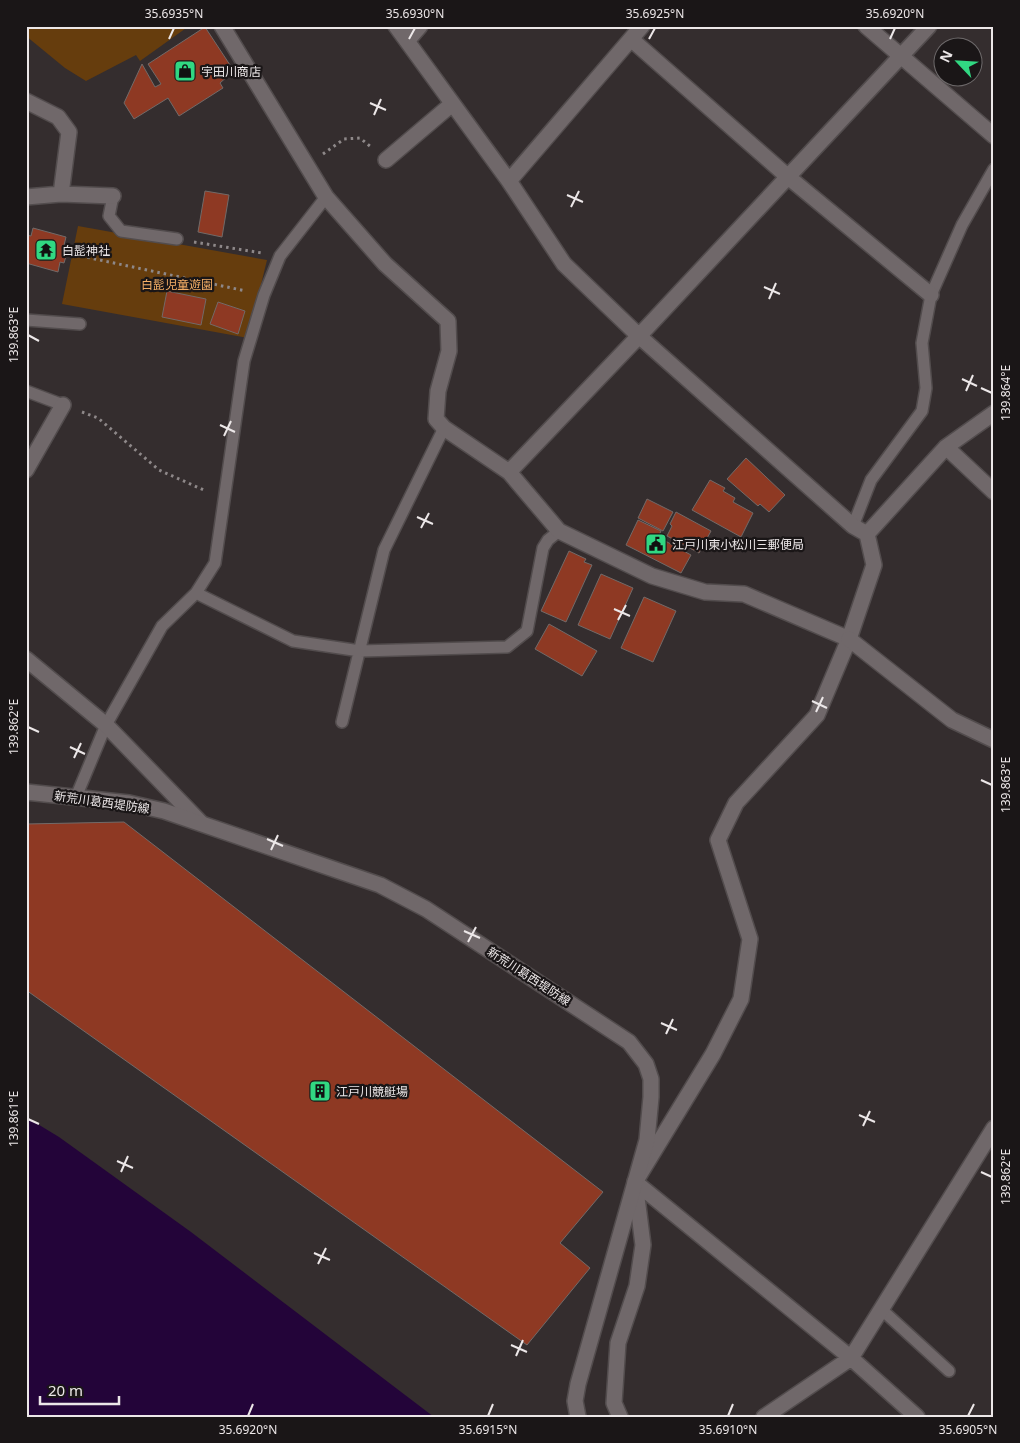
<svg xmlns="http://www.w3.org/2000/svg" width="1020" height="1443" font-family="'Noto Sans','Noto Sans JP',sans-serif">
  <style>
    .green { fill: #663d0d }
    .water { fill: #230439 }
    .building { fill: #8e3923; stroke: #726a68 }
    .lines { fill: none; stroke-linecap: round; stroke-linejoin: round }
    .lane-casing { stroke: #524c4d; stroke-width: 14 }
    .street-casing { stroke: #524c4d; stroke-width: 18 }
    .secondary-casing { stroke: #524c4d; stroke-width: 18 }
    .path { stroke: #8e8889; stroke-width: 3; stroke-dasharray: 2.5 4; stroke-linecap: butt }
    .lane { stroke: #70686a; stroke-width: 11 }
    .street { stroke: #70686a; stroke-width: 15 }
    .secondary { stroke: #70686a; stroke-width: 15 }
    .ticks { fill: none; stroke: #ece7e8; stroke-width: 2 }
    .labels { text-anchor: middle; dominant-baseline: central; stroke-width: 4.5; stroke-linejoin: round; paint-order: stroke }
    .poi-label { font-size: 12px; fill: #ece7e8; stroke: #1a1617; text-anchor: start }
    .park-label { font-size: 12px; fill: #f4ae66; stroke: #1a1617 }
    .street-label { font-size: 12px; fill: #ece7e8; stroke: #1a1617 }
    .neatline { fill: none; stroke: #ece7e8; stroke-width: 2 }
    .ticks-label { font-size: 12px; text-anchor: middle; fill: #ece7e8 }
  </style>
  <rect width="100%" height="100%" fill="#342d2e"/>
  <path class="green" d="M26,26h163l-49,35 -4,-6 -50,26 -21,-13 -39,-32z
    M78,226l189,34 -19,78 -186,-34z"/>
  <path class="water" d="M26,1117l33,20 132,95 243,185h-408z"/>
  <path class="building" d="M205,27l27,41 -5,5 2,2 -9,8 3,5 -44,28 -11,-18 -34,21 -10,-16 18,-39 13,23 6,-3 -13,-20z
    M205,191l24,4 -7,42 -24,-5z
    M33,228l33,9 -2,8 5,1 -5,17 -4,-1 -2,10 -32,-9v-28l5,1z
    M167,291l39,8 -5,26 -39,-8z
    M218,302l27,9 -7,23 -28,-10z
    M746,458l39,37 -16,17 -9,-8 -2,2 -31,-27z
    M710,480l15,8 -2,3 12,7 -2,4 20,11 -12,24 -49,-27z
    M647,499l26,13 -10,19 -25,-13z
    M676,512l35,19 -12,22 -32,-17 5,-10 -2,-2z
    M638,520l23,11 -3,6 33,18 -10,18 -55,-28z
    M569,551l17,8 -2,3 8,3 -26,57 -25,-11z
    M601,574l32,14 -23,51 -32,-14z
    M644,597l32,14 -23,51 -32,-14z
    M549,624l48,27 -15,25 -47,-27z
    M124,822l479,370 -43,51 30,25 -63,77 -501,-355v-166z"/>
  <g class="lines">
    <g class="lane-casing">
      <path id="lane" d="M113,196l-4,20 12,15 56,8
        M26,320l54,4
        M26,391l37,14
        M853,526l18,-46 51,-69 4,-23 -4,-45 9,-48 31,-70 32,-56
        M196,593l97,48 67,10 147,-4 20,-16 16,-83 5,-8 11,-9
        M342,722l42,-172 60,-122
        M76,797l30,-72 56,-99 34,-33 19,-30 29,-202 20,-66 16,-39 46,-59
        M881,1309l68,62"/>
    </g>
    <g class="street-casing">
      <path id="street" d="M222,26l104,171 59,67 63,57 1,30 -11,40 -2,28 8,9 65,44 50,59 93,45 53,16 39,2 105,45
        M396,26l113,155 55,83 75,72 214,190 14,8
        M866,26l128,110
        M631,39l156,137 144,119
        M407,41l13,-15
        M26,101l32,16 11,15 -8,62
        M386,160l66,-56
        M509,181l133,-155
        M26,197l35,-3 52,2
        M946,447l48,45
        M26,470l37,-65
        M509,472l130,-136 290,-310
        M26,659l80,66 95,98
        M635,1182l216,176 66,59
        M620,1417l-6,-14 4,-60 19,-57 6,-41 -8,-63 78,-128 28,-55 9,-60 -32,-99 18,-37 81,-88 32,-76 25,-74 -7,-31 79,-87 48,-34
        M764,1417l87,-59 143,-230"/>
    </g>
    <g class="secondary-casing">
      <path id="secondary" d="M849,639l103,81 42,20
        M26,792l103,11 35,8 216,74 46,24 203,133 17,22 5,15v18l-4,43 -69,244 -3,17 3,16"/>
    </g>
    <path class="path" d="M323,154l21,-15 16,-1 11,9
      M194,242l68,11
      M81,256l165,35
      M82,412l16,6 61,52 47,21"/>
    <use href="#lane" class="lane"/>
    <use href="#street" class="street"/>
    <use href="#secondary" class="secondary"/>
  </g>
  <path class="ticks" d="M169,39l5,-11M409,39l6,-11M649,39l6,-11M890,39l5,-11M370,103l16,7M374,115l7,-16M567,195l16,7M571,207l8,-16M764,287l16,7M769,299l7,-16M28,335l11,6M962,379l15,7M981,388l11,5M966,391l7,-16M220,425l15,7M224,436l7,-15M417,517l16,7M421,528l8,-15M614,609l16,7M618,620l8,-15M812,701l15,7M816,712l7,-15M28,727l11,5M70,747l15,7M74,758l7,-15M981,780l11,5M267,839l16,7M271,850l7,-15M464,931l16,7M468,942l8,-15M661,1023l16,7M666,1034l7,-15M859,1115l16,7M28,1119l11,5M863,1126l7,-15M117,1161l16,7M121,1172l7,-16M981,1172l11,5M314,1253l16,7M318,1264l8,-16M511,1345l16,7M516,1356l7,-16M248,1416l5,-12M488,1416l5,-12M728,1416l5,-12M968,1416l6,-12"/>
  <defs>
    <g id="shop-square" transform="scale(1.125)"><rect x="-9" y="-9" width="18" height="18" rx="4" fill="#31d882" stroke="#1a1617"/><path d="M-5-2.5h2.3a2.7 3.5 0 0 1 5.4 0H5L5.5 6h-11ZM-1.5-2.5h3a1.5 2.3 0 0 0-3 0Z" fill="#111"/></g>
    <g id="temple-square" transform="scale(1.125)"><rect x="-9" y="-9" width="18" height="18" rx="4" fill="#31d882" stroke="#1a1617"/><path d="M0-6L5-2H3V0L6.5 2.5H4V6H1.5V3h-3V6H-4V2.5H-6.5L-3 0V-2H-5Z" fill="#111"/></g>
    <g id="civic-square" transform="scale(1.125)"><rect x="-9" y="-9" width="18" height="18" rx="4" fill="#31d882" stroke="#1a1617"/><path d="M-.6-6.5H3V-4.5H.6V-3L4-1V1h2V6H-6V1h2V-1L-.6-3ZM-1.2 2.5V6h2.4V2.5Z" fill="#111"/></g>
    <g id="building-square" transform="scale(1.125)"><rect x="-9" y="-9" width="18" height="18" rx="4" fill="#31d882" stroke="#1a1617"/><path d="M-4-6H4V6H1V3H-1V6H-4ZM-2.5-4.3h1.7v1.8h-1.7ZM.8-4.3h1.7v1.8H.8ZM-2.5-1h1.7V.8h-1.7ZM.8-1h1.7V.8H.8Z" fill="#111"/></g>
  </defs>
  <g fill-rule="evenodd">
    <use href="#shop-square" x="185" y="71"/>
    <use href="#temple-square" x="46" y="250"/>
    <use href="#civic-square" x="656" y="544"/>
    <use href="#building-square" x="320" y="1091"/>
  </g>
  <g class="labels">
    <g class="poi-label">
      <text x="201" y="71">宇田川商店</text>
      <text x="62" y="250">白髭神社</text>
      <text x="672" y="544">江戸川東小松川三郵便局</text>
      <text x="336" y="1091">江戸川競艇場</text>
    </g>
    <g class="park-label">
      <text x="177" y="284">白髭児童遊園</text>
    </g>
    <g class="street-label">
      <text transform="translate(102 802) rotate(8)">新荒川葛西堤防線</text>
      <text transform="translate(529 976) rotate(33)">新荒川葛西堤防線</text>
    </g>
  </g>
  <rect width="1020" height="1443" fill="none" stroke="#1a1617" stroke-width="55"/>
  <g transform="translate(958 62) rotate(295)"><circle r="24" fill="#1a1617" stroke="#6e6a6b"/>
  <path d="M0-4L9 19L0 12L-9 19Z" fill="#31d882"/>
  <text y="-8" font-size="14" font-weight="bold" text-anchor="middle" fill="#ece7e8">N</text>
  </g>
  <path d="M40 1396v8h79v-8" fill="none" stroke="#ece7e8" stroke-width="2.5"/>
  <text x="48" y="1396" font-size="15" fill="#ece7e8" stroke="#1a1617" stroke-width="4" paint-order="stroke">20 m</text>
  <rect x="28" y="28" width="964" height="1388" class="neatline"/>
  <g class="ticks-label">
    <text x="174" y="18">35.6935°N</text>
    <text x="415" y="18">35.6930°N</text>
    <text x="655" y="18">35.6925°N</text>
    <text x="895" y="18">35.6920°N</text>
    <text transform="translate(14 335) rotate(-90)" y="4">139.863°E</text>
    <text transform="translate(1006 393) rotate(-90)" y="4">139.864°E</text>
    <text transform="translate(14 727) rotate(-90)" y="4">139.862°E</text>
    <text transform="translate(1006 785) rotate(-90)" y="4">139.863°E</text>
    <text transform="translate(14 1119) rotate(-90)" y="4">139.861°E</text>
    <text transform="translate(1006 1177) rotate(-90)" y="4">139.862°E</text>
    <text x="248" y="1434">35.6920°N</text>
    <text x="488" y="1434">35.6915°N</text>
    <text x="728" y="1434">35.6910°N</text>
    <text x="968" y="1434">35.6905°N</text>
  </g>
</svg>
